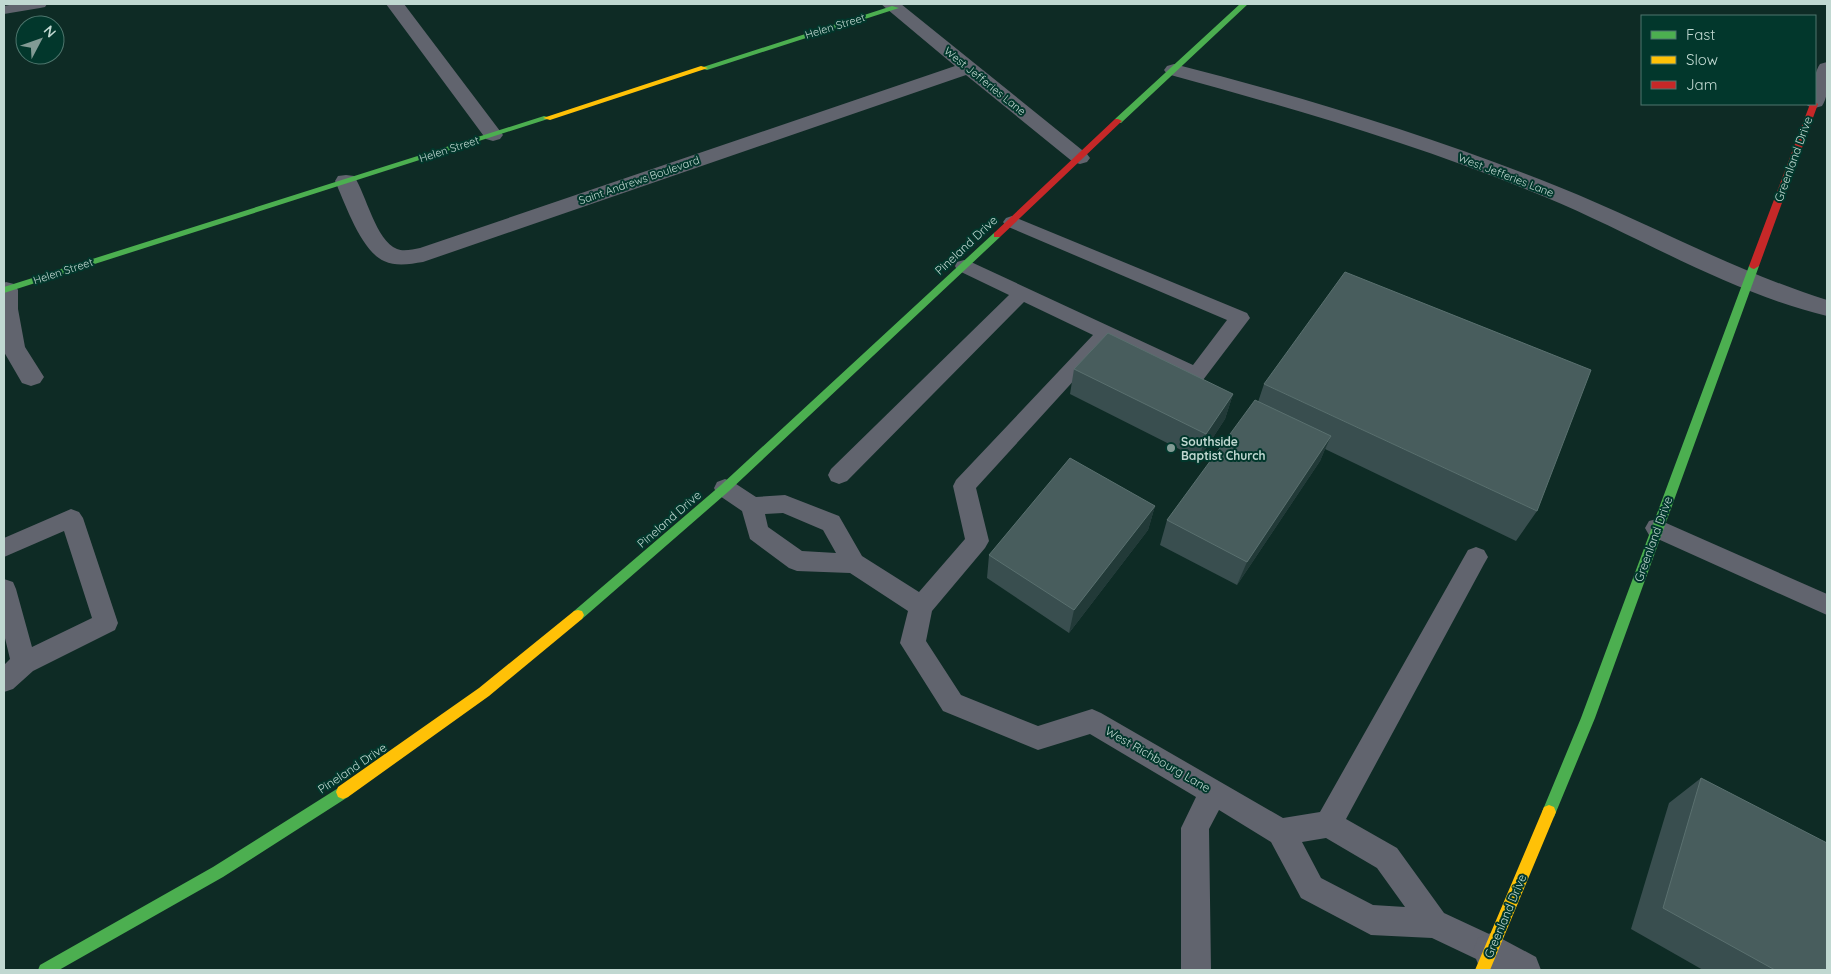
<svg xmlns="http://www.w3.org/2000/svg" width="1831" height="974" font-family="Quicksand,sans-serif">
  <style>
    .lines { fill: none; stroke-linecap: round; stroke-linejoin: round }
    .lane { fill: #61646e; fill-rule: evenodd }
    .street { fill: #61646e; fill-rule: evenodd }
    .fast { fill: #4caf50; fill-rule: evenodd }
    .slow { fill: #ffc107; fill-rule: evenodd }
    .jam { fill: #c62828; fill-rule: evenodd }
    .wall { fill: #394e4f }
    .shaded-wall { fill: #223a38 }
    .building { fill: #485d5d; stroke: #5a706f }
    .poi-dot { fill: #829b95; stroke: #02372c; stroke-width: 2 }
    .labels { text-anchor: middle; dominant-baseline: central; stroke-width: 4; stroke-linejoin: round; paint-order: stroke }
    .far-street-label { font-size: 11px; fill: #c0d8d1; stroke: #02372c }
    .street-label { font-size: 12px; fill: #c0d8d1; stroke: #02372c }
    .poi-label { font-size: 12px; font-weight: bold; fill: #c0d8d1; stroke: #02372c; text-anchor: start }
  </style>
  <rect width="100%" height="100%" fill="#0e2b25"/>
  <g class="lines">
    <path class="lane" d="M15,4h32l-2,3 -5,1 -36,6v-8z
      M1012,216l235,97 3,5 -47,62 -7,2 -87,-40 -133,146 13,53 -4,7 -53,63 -6,30 35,54 77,31 54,-17 9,4 182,105 37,-6 148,-262 8,-3 8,3 4,7 -4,7 -138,255 51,29 47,65 58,27 4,11 -4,11 -11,4 -59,-28 -61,-3 -70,-37 -30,-56 -52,-32 -10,19 2,141h-30v-142l15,-31 -106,-63 -52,16 -95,-39 -43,-68 8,-32 -58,-38 -53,-2 -8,-3 -39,-29 -8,-28 -25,-17 -3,-6 3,-6 8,-3 8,3 23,15 29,-2 54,21 23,40 57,36 46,-53 -12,-53 3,-6 137,-145 -69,-33 -177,179 -8,3 -8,-3 -3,-6 3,-6 178,-174 -52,-25 -2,-4 2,-4 7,-2 7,2 222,103 34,-45 -221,-94 -3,-4 3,-4zM783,513l40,17 13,23 -34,-2 -34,-24 -3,-13zM1326,838l51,30 28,39 -32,-2 -52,-27 -19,-36z
      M71,509l8,3 4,6 35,105 -3,7 -82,41 -20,18 -9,3v-27l6,-6 -6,-25v-55l9,3 3,7 16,58 60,-29 -28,-87 -60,26v-19z
      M1657,519l170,75v21l-178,-80 -4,-7 4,-7z"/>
    <path class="street" d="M386,4h18l96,127 3,4 -3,4 -7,2 -7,-2z
      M881,4h20l186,150 3,4 -3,4 -7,2 -7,-2 -107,-87 -543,187c-13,2 -26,5 -39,-1 -23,-10 -39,-58 -49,-80l3,-5 8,-1 8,1c12,18 22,65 43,73 7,3 16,0 23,-1l535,-182z
      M1827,62c1,14 3,32 -5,44l-7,2 -7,-2 -2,-2h9c0,-14 -3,-28 5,-40z
      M1174,64c130,33 261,73 385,123 90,36 175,84 268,113v16c-99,-24 -188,-80 -282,-119 -122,-51 -250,-88 -378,-123l-3,-4 3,-4z
      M6,282l8,2 4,6v19l7,38 19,30 -4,6 -9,3 -9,-3 -18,-31v-69z
      M1491,933l45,24 5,13h-53l-10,-6 -5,-13 5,-13z"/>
    <path class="fast" d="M1240,4h8l-127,119h-6v-4z
      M892,6l7,2 -192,62 -7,-2z
      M544,116l7,2 -547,175v-6z
      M997,232l3,1v4l-271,254 -147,128 -4,1 -4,-1 -2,-4 2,-4 147,-126 273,-252z
      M1754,263l5,3 -164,452 -41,99 -5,2 -5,-2 -2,-5 39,-94 168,-452z
      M343,785l5,2 2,5 -2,5 -125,80 -164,93h-21l2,-5 173,-98z"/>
    <path class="slow" d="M701,66l7,2 -158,52 -7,-2z
      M578,610l4,1 2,4 -2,4 -93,77 -141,101 -5,2 -5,-2 -2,-5 2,-5 141,-99 95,-77z
      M1549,805l5,2 2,5 -66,158h-15l69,-163z"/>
    <path class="jam" d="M1815,102l3,2 -59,162 -5,3 -3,-1 -2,-2 61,-162h5z
      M1115,119h3l4,2 -122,116h-6v-4z"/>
  </g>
  <path class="wall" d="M1074,369l159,25 -8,25 -26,40 -129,-65z
    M1264,384l273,127 -21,30 -191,-92 -5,12 -83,124 -77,-40 7,-25 91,-118z
    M1155,506l-7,24 -79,103 -82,-55 2,-23z
    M1701,778l126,192h-124l-72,-41 38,-126z"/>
  <path class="shaded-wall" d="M1233,394l-8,25 -26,40 7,-25z
    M1331,436l-11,25 -83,124 10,-23z
    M1155,506l-7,24 -79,103 5,-23z"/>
  <path class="building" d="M1345,272l246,98 -54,141 -273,-127z
    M1108,333l125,61 -27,40 -132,-65z
    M1255,400l76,36 -84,126 -80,-42z
    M1070,458l85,48 -81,104 -85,-55z
    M1701,778l126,65v127h-52l-112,-62z"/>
  <circle class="poi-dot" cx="1171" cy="448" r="5"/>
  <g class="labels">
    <g class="far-street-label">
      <text transform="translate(835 26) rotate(-17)">Helen Street</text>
      <text transform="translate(985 81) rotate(39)">West Jefferies Lane</text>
      <text transform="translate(449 149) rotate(-18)">Helen Street</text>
      <text transform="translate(1506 175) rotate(21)">West Jefferies Lane</text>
      <text transform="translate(639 180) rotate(-19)">Saint Andrews Boulevard</text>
      <text transform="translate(63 271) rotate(-18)">Helen Street</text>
    </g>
    <g class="street-label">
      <text transform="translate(1793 159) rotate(-70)">Greenland Drive</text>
      <text transform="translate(966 245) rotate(-43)">Pineland Drive</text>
      <text transform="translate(669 519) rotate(-41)">Pineland Drive</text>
      <text transform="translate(1653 539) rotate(-70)">Greenland Drive</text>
      <text transform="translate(1158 759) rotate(30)">West Richbourg Lane</text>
      <text transform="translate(352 768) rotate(-34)">Pineland Drive</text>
      <text transform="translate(1505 916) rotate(-67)">Greenland Drive</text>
    </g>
    <g class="poi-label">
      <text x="1181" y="441">Southside<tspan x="1181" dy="14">Baptist Church</tspan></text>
    </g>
  </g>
  <rect width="1831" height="974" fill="none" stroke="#c0d8d1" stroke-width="10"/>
  <rect x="1641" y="15" width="175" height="90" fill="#02372c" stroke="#4e776e"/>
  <rect x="1651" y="31" width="25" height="8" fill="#4caf50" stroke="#4e776e"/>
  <text x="1686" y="40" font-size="15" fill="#c0d8d1">Fast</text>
  <rect x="1651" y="56" width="25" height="8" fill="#ffc107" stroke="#4e776e"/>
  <text x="1686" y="65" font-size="15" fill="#c0d8d1">Slow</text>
  <rect x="1651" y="81" width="25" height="8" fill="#c62828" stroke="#4e776e"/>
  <text x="1686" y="90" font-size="15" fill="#c0d8d1">Jam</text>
  <g transform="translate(40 40) rotate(49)"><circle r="24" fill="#02372c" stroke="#4e776e"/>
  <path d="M0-4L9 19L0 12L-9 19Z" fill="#829b95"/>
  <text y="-8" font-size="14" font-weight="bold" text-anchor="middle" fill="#c0d8d1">N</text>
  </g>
</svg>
